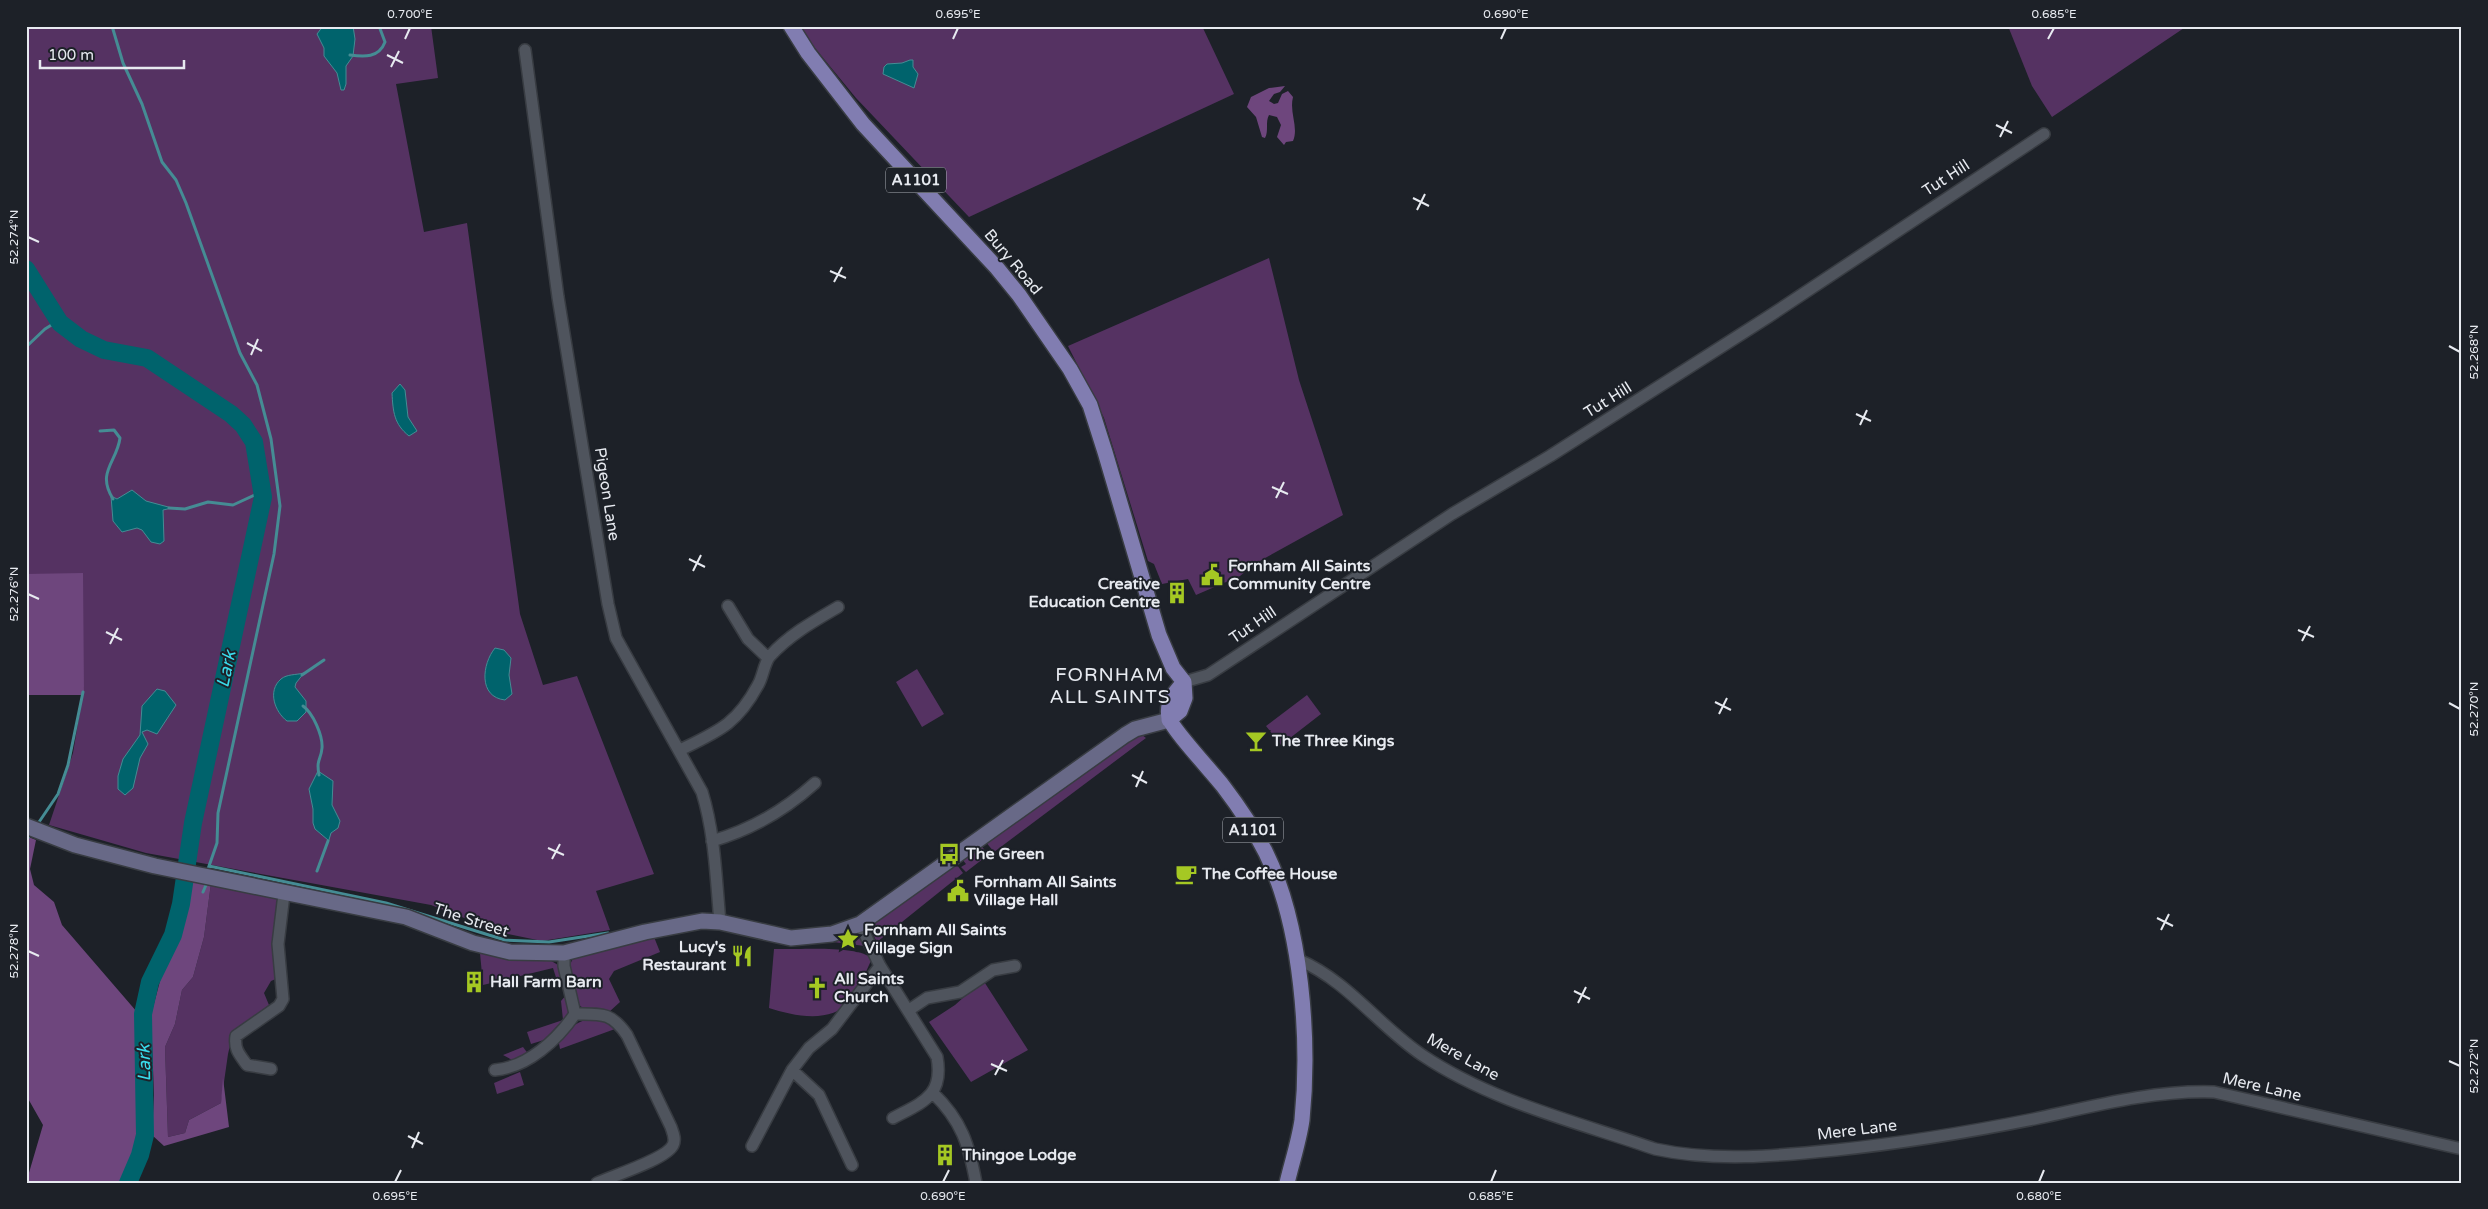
<svg xmlns="http://www.w3.org/2000/svg" width="2488" height="1209" font-family="'Varela Round',sans-serif">
  <style>
    .green { fill: #553262 }
    .forest { fill: #6e467d }
    .water { fill: #00636c; stroke: #458c94 }
    .lines { fill: none; stroke-linecap: round; stroke-linejoin: round }
    .stream { stroke: #458c94; stroke-width: 3 }
    .river { stroke: #00636c; stroke-width: 18 }
    .street-casing { stroke: #383c42; stroke-width: 14 }
    .secondary-casing { stroke: #383c42; stroke-width: 18 }
    .primary-casing { stroke: #383c42; stroke-width: 18 }
    .street { stroke: #4f545d; stroke-width: 11 }
    .secondary { stroke: #686987; stroke-width: 15 }
    .primary { stroke: #817db1; stroke-width: 15 }
    .ticks { fill: none; stroke: #e7eaf0; stroke-width: 2 }
    .labels { text-anchor: middle; dominant-baseline: central; stroke-width: 4; stroke-linejoin: round; paint-order: stroke }
    .shield { fill: #1d2128; stroke: #aaaeb4; stroke-width: 1 }
    .shield-label { font-size: 15px; font-weight: bold; fill: #e7eaf0 }
    .street-label { font-size: 16px; fill: #e7eaf0; stroke: #1d2128 }
    .poi-label { font-size: 16px; font-weight: bold; fill: #e7eaf0; stroke: #1d2128; text-anchor: start }
    .water-label { font-size: 18px; font-style: italic; fill: #3adbeb; stroke: #1d2128 }
    .quarter-label { font-size: 19px; letter-spacing: 1px; fill: #e7eaf0; stroke: #1d2128 }
    .neatline { fill: none; stroke: #e7eaf0; stroke-width: 2 }
    .ticks-label { font-size: 12px; text-anchor: middle; fill: #e7eaf0 }
  </style>
  <rect width="100%" height="100%" fill="#1d2128"/>
  <path class="green" d="M26,26h405l7,52 -42,6 28,148 43,-9 53,391 23,71 34,-9 77,198 -58,17 14,39 -68,11 -39,-8 -72,-28 -285,-52 -97,-28 24,-72 11,-66 -58,2z
    M798,26h404l32,68 -265,123 -113,-119 -46,-56 -2,1z
    M2008,26h179l-135,91 -20,-31z
    M1269,258l30,122 44,135 -87,48 -16,13 -44,19 -8,-16 -26,5 -8,-20 -6,-3 -44,-143 -36,-72z
    M917,669l27,45 -22,13 -26,-45z
    M1307,695l14,19 -40,31 -15,-19z
    M1135,735h7l4,3 -152,114 -9,-11z
    M981,845l7,10 -22,17 -5,-5 5,-3 -4,-5z
    M954,861l9,12 -86,69 -6,-11 1,-9z
    M211,883l62,12 4,4 1,79 -7,3 -7,12 5,12 -36,28 -5,21 -7,49 -32,17 -4,13 -17,4 -3,-90 10,-23 7,-34 11,-13 11,-40z
    M853,933h6l6,13 -32,-4 2,-3z
    M630,937l1,7 23,-7 6,15 -46,19 -5,8 11,23 -11,10 -26,-4 -4,-3c-5,-16 -16,-36 -4,-49z
    M774,949c20,1 86,-5 98,10 -7,13 -12,31 -22,42 -18,23 -57,15 -81,7z
    M480,953l23,5 45,1 10,6 6,21 -5,1 -6,-19 -70,17z
    M983,980l45,70 -57,32 -42,-60 26,-17z
    M567,994l3,18 -4,10 -3,-2 -19,20 -13,4 -4,-12 36,-12 -2,-19z
    M602,1017l13,12 -55,20 -2,-11c15,-13 24,-20 44,-21z
    M523,1047l6,8 -15,6 -11,-6z
    M520,1072l4,13 -27,9 -3,-11z"/>
  <path class="forest" d="M1285,86l-5,6 -6,2 -5,7 5,3 4,-1 4,-9 6,-3 5,6c-4,16 6,30 0,44l-7,1 -2,3 -7,-8 4,-12 -4,-8 -8,-2c-4,7 0,15 -4,23l-3,-1 -6,-20 -9,-10 4,-10 18,-9z
    M83,573l1,122h-58v-121z
    M26,836l10,4 -6,29 4,16 20,17 8,23 75,87 5,95 -6,36 -15,40h-95l17,-58 -17,-30z
    M192,878l19,5 -7,54 -11,40 -11,13 -7,34 -10,23 3,90 17,-4 4,-13 32,-17 2,-25 6,49 -65,19 -12,-11 2,-40 -3,-80 13,-49 11,-20 9,-24z"/>
  <path class="water" d="M323,26h30l2,13 -2,17 -7,10v18l-2,6h-3l-4,-17 -13,-17v-8l-7,-14z
    M910,60h3v7l5,7 -4,14 -31,-14 1,-7 3,-3 15,-1z
    M400,384l5,6 3,27 9,14 -8,5c-15,-12 -16,-24 -17,-43z
    M132,490l14,11 26,7 -9,2 1,31 -4,3 -9,-2 -9,-12 -5,-2 -15,4 -9,-11 -2,-25 6,3z
    M495,648l9,2 7,8 -2,17 3,19 -7,6c-27,-3 -23,-36 -10,-52z
    M304,673l-8,10 -1,4 11,14v11l-9,9h-10c-12,-9 -20,-30 -6,-42 6,-5 15,-4 23,-6z
    M157,689l8,2 11,14 -19,29 -10,-4 -5,2 6,12 -8,14 -7,30 -8,7 -7,-6v-13l5,-17 17,-24 2,-29z
    M318,771l15,10 -1,24 8,16 -2,7 -7,5 -3,10v-3l-13,-11 -2,-6v-14l-4,-20z"/>
  <g class="lines">
    <path class="stream" d="M112,26l11,37 19,41 20,58 14,18 10,23 54,150 17,32 14,54 9,67 -6,48 -56,259 -1,30 -9,26
      M350,55c14,2 29,3 35,-13l-6,-16
      M26,347l19,-18 13,-8
      M100,431l14,-1 6,8c-3,24 -24,34 -7,61
      M169,508l16,1 23,-7 25,3 24,-11 6,3
      M302,675l22,-15
      M303,706c10,7 20,30 19,42 -1,12 -6,11 -3,27
      M37,825l21,-31 10,-29 15,-73
      M26,841l4,-7
      M209,866l177,37 119,37 44,2 59,-9
      M317,871l11,-30
      M203,892l3,-7"/>
    <path class="river" d="M26,269l34,54 21,16 23,11 43,8 84,56 12,11 11,17 9,55 -70,326 -12,81 -8,31 -23,47 -7,32 2,121 -5,20 -12,28"/>
    <g class="street-casing">
      <path id="street" d="M525,50l33,247 50,307 8,34 86,154c13,42 14,87 18,130
        M728,606l20,33 20,19
        M1184,682l24,-7 244,-161 98,-58 218,-139 276,-183
        M680,750c39,-19 57,-26 78,-65 5,-8 6,-22 12,-29 19,-21 44,-35 68,-49
        M712,841c39,-11 73,-31 103,-58
        M860,924l20,42 57,91c7,39 -14,45 -44,61
        M564,953v13l11,48
        M1299,960c49,21 80,66 123,95 70,47 155,67 233,94 60,13 122,7 181,1 67,-7 133,-18 198,-31 60,-13 119,-29 180,-27l248,57
        M909,1010l18,-12 33,-6 33,-22 22,-4
        M271,1069l-24,-4c-8,-11 -13,-16 -11,-29l43,-30 4,-7 -5,-55 6,-50
        M495,1070c33,-3 62,-30 80,-56 27,0 36,-2 52,21l44,92c2,6 5,12 2,18 -6,14 -61,31 -76,38
        M792,1070l27,25 33,70
        M933,1093c29,28 36,52 43,90
        M752,1146l40,-76 17,-22 23,-19 48,-63"/>
    </g>
    <g class="secondary-casing">
      <path id="secondary" d="M26,826l49,19 80,21 251,51 67,26 37,9 54,1 81,-21 57,-11 18,1 71,16 41,-4 28,-10 265,-189 10,-6 34,-9"/>
    </g>
    <g class="primary-casing">
      <path id="primary" d="M791,26l17,27 55,71 134,144 22,27 51,74 20,36 15,47 54,183 14,33 11,14 1,16 -5,13 -11,9
        M1184,682c-10,11 -18,20 -15,36 3,11 44,55 54,68 16,21 31,43 43,67 36,73 44,187 36,267 -3,21 -10,42 -15,63"/>
    </g>
    <use href="#street" class="street"/>
    <use href="#secondary" class="secondary"/>
    <use href="#primary" class="primary"/>
  </g>
  <path class="ticks" d="M405,39l5,-11M953,39l5,-11M1501,39l5,-11M2048,39l6,-11M387,55l16,8M391,67l8,-16M1996,125l16,8M2000,137l8,-16M1413,198l16,8M1417,210l8,-16M28,237l11,5M830,271l16,7M834,282l8,-15M247,343l15,8M2449,346l11,6M251,355l7,-16M1856,414l15,7M1860,425l7,-15M1272,487l16,7M1276,498l8,-16M689,559l16,8M693,571l8,-16M28,594l11,5M2298,630l16,7M106,632l16,8M2302,641l8,-15M110,644l8,-16M1715,702l16,8M2449,703l11,6M1719,714l8,-16M1132,775l15,8M1136,787l7,-16M548,848l16,7M552,859l8,-15M2157,918l16,8M2161,930l8,-16M28,951l11,5M1574,991l16,8M1578,1003l8,-16M2449,1061l11,5M991,1064l16,7M995,1075l8,-15M408,1136l15,8M412,1148l7,-16M395,1182l6,-12M943,1182l6,-12M1491,1182l5,-12M2039,1182l5,-12"/>
  <defs>
    <g id="civic-bare" transform="scale(1.725)"><path d="M-.6-6.5H3V-4.5H.6V-3L4-1V1h2V6H-6V1h2V-1L-.6-3ZM-1.2 2.5V6h2.4V2.5Z" fill="#a5c823" stroke="#1d2128" stroke-width="2.5" paint-order="stroke"/></g>
    <g id="building-bare" transform="scale(1.725)"><path d="M-4-6H4V6H1V3H-1V6H-4ZM-2.5-4.3h1.7v1.8h-1.7ZM.8-4.3h1.7v1.8H.8ZM-2.5-1h1.7V.8h-1.7ZM.8-1h1.7V.8H.8Z" fill="#a5c823" stroke="#1d2128" stroke-width="2.5" paint-order="stroke"/></g>
    <g id="bar-bare" transform="scale(1.725)"><path d="M-6-5H6L.8 .8V4.5H3.5V6h-7V4.5H-.8V.8Z" fill="#a5c823" stroke="#1d2128" stroke-width="2.5" paint-order="stroke"/></g>
    <g id="bus-bare" transform="scale(1.725)"><path d="M-5-6H5V4H4V6H2V4H-2V6H-4V4H-5ZM-3.5-4V0h7V-4ZM-3.5 1.2v1.5H-2V1.2ZM2 1.2v1.5H3.5V1.2Z" fill="#a5c823" stroke="#1d2128" stroke-width="2.5" paint-order="stroke"/></g>
    <g id="cafe-bare" transform="scale(1.725)"><path d="M-5.5-4.5H6V0H3Q3 3.5 0 3.5H-2.5Q-5.5 3.5-5.5 0ZM3-3.2v2h1.7v-2ZM-6 4.5H4V6H-6Z" fill="#a5c823" stroke="#1d2128" stroke-width="2.5" paint-order="stroke"/></g>
    <g id="sight-bare" transform="scale(1.725)"><path d="M0-6L1.8-2.2L6-1.7L2.9 1.2L3.7 5.4L0 3.3L-3.7 5.4L-2.9 1.2L-6-1.7L-1.8-2.2Z" fill="#a5c823" stroke="#1d2128" stroke-width="2.5" paint-order="stroke"/></g>
    <g id="restaurant-bare" transform="scale(1.725)"><path d="M-5-6h1v4h1v-4h1v4h1v-4h1v5L-1.5 .5V6h-2V.5L-5-1ZM5-6V6H3V1.5H1.5Q1.5-4 5-6Z" fill="#a5c823" stroke="#1d2128" stroke-width="2.5" paint-order="stroke"/></g>
    <g id="church-bare" transform="scale(1.725)"><path d="M-1.2-6h2.4v3.5h3.3v2.4h-3.3V6h-2.4V-.1h-3.3v-2.4h3.3Z" fill="#a5c823" stroke="#1d2128" stroke-width="2.5" paint-order="stroke"/></g>
  </defs>
  <g fill-rule="evenodd">
    <use href="#civic-bare" x="1212" y="575"/>
    <use href="#building-bare" x="1177" y="593"/>
    <use href="#bar-bare" x="1256" y="741"/>
    <use href="#bus-bare" x="949" y="854"/>
    <use href="#cafe-bare" x="1186" y="874"/>
    <use href="#civic-bare" x="958" y="891"/>
    <use href="#sight-bare" x="848" y="939"/>
    <use href="#restaurant-bare" x="742" y="956"/>
    <use href="#building-bare" x="474" y="982"/>
    <use href="#church-bare" x="817" y="988"/>
    <use href="#building-bare" x="945" y="1155"/>
  </g>
  <g class="labels">
    <g class="shield">
      <rect x="886" y="167.5" width="60" height="25" rx="4"/>
      <rect x="1223" y="817.5" width="60" height="25" rx="4"/>
    </g>
    <g class="shield-label">
      <text x="916" y="180">A1101</text>
      <text x="1253" y="830">A1101</text>
    </g>
    <g class="street-label">
      <text transform="translate(1946 178) rotate(-33)">Tut Hill</text>
      <text transform="translate(1013 262) rotate(50)">Bury Road</text>
      <text transform="translate(1608 400) rotate(-32)">Tut Hill</text>
      <text transform="translate(607 494) rotate(81)">Pigeon Lane</text>
      <text transform="translate(1253 625) rotate(-34)">Tut Hill</text>
      <text transform="translate(471 920) rotate(18)">The Street</text>
      <text transform="translate(1463 1057) rotate(29)">Mere Lane</text>
      <text transform="translate(2262 1087) rotate(13)">Mere Lane</text>
      <text transform="translate(1857 1130) rotate(-7)">Mere Lane</text>
    </g>
    <g class="poi-label">
      <text x="1228" y="566">Fornham All Saints<tspan x="1228" dy="18">Community Centre</tspan></text>
      <text x="1160" y="584" text-anchor="end">Creative<tspan x="1160" dy="18">Education Centre</tspan></text>
      <text x="1272" y="741">The Three Kings</text>
      <text x="966" y="854">The Green</text>
      <text x="1202" y="874">The Coffee House</text>
      <text x="974" y="882">Fornham All Saints<tspan x="974" dy="18">Village Hall</tspan></text>
      <text x="864" y="930">Fornham All Saints<tspan x="864" dy="18">Village Sign</tspan></text>
      <text x="726" y="947" text-anchor="end">Lucy's<tspan x="726" dy="18">Restaurant</tspan></text>
      <text x="834" y="979">All Saints<tspan x="834" dy="18">Church</tspan></text>
      <text x="490" y="982">Hall Farm Barn</text>
      <text x="962" y="1155">Thingoe Lodge</text>
    </g>
    <g class="water-label">
      <text transform="translate(226 669) rotate(-78)">Lark</text>
      <text transform="translate(144 1063) rotate(-91)">Lark</text>
    </g>
    <g class="quarter-label">
      <text x="1110" y="675">FORNHAM<tspan x="1110" dy="22">ALL SAINTS</tspan></text>
    </g>
  </g>
  <rect width="2488" height="1209" fill="none" stroke="#1d2128" stroke-width="55"/>
  <path d="M40 60v8h144v-8" fill="none" stroke="#e7eaf0" stroke-width="2.5"/>
  <text x="48" y="60" font-size="15" fill="#e7eaf0" stroke="#1d2128" stroke-width="4" paint-order="stroke">100 m</text>
  <rect x="28" y="28" width="2432" height="1154" class="neatline"/>
  <g class="ticks-label">
    <text x="410" y="18">0.700°E</text>
    <text x="958" y="18">0.695°E</text>
    <text x="1506" y="18">0.690°E</text>
    <text x="2054" y="18">0.685°E</text>
    <text transform="translate(14 237) rotate(-90)" y="4">52.274°N</text>
    <text transform="translate(2474 352) rotate(-90)" y="4">52.268°N</text>
    <text transform="translate(14 594) rotate(-90)" y="4">52.276°N</text>
    <text transform="translate(2474 709) rotate(-90)" y="4">52.270°N</text>
    <text transform="translate(14 951) rotate(-90)" y="4">52.278°N</text>
    <text transform="translate(2474 1066) rotate(-90)" y="4">52.272°N</text>
    <text x="395" y="1200">0.695°E</text>
    <text x="943" y="1200">0.690°E</text>
    <text x="1491" y="1200">0.685°E</text>
    <text x="2039" y="1200">0.680°E</text>
  </g>
</svg>
